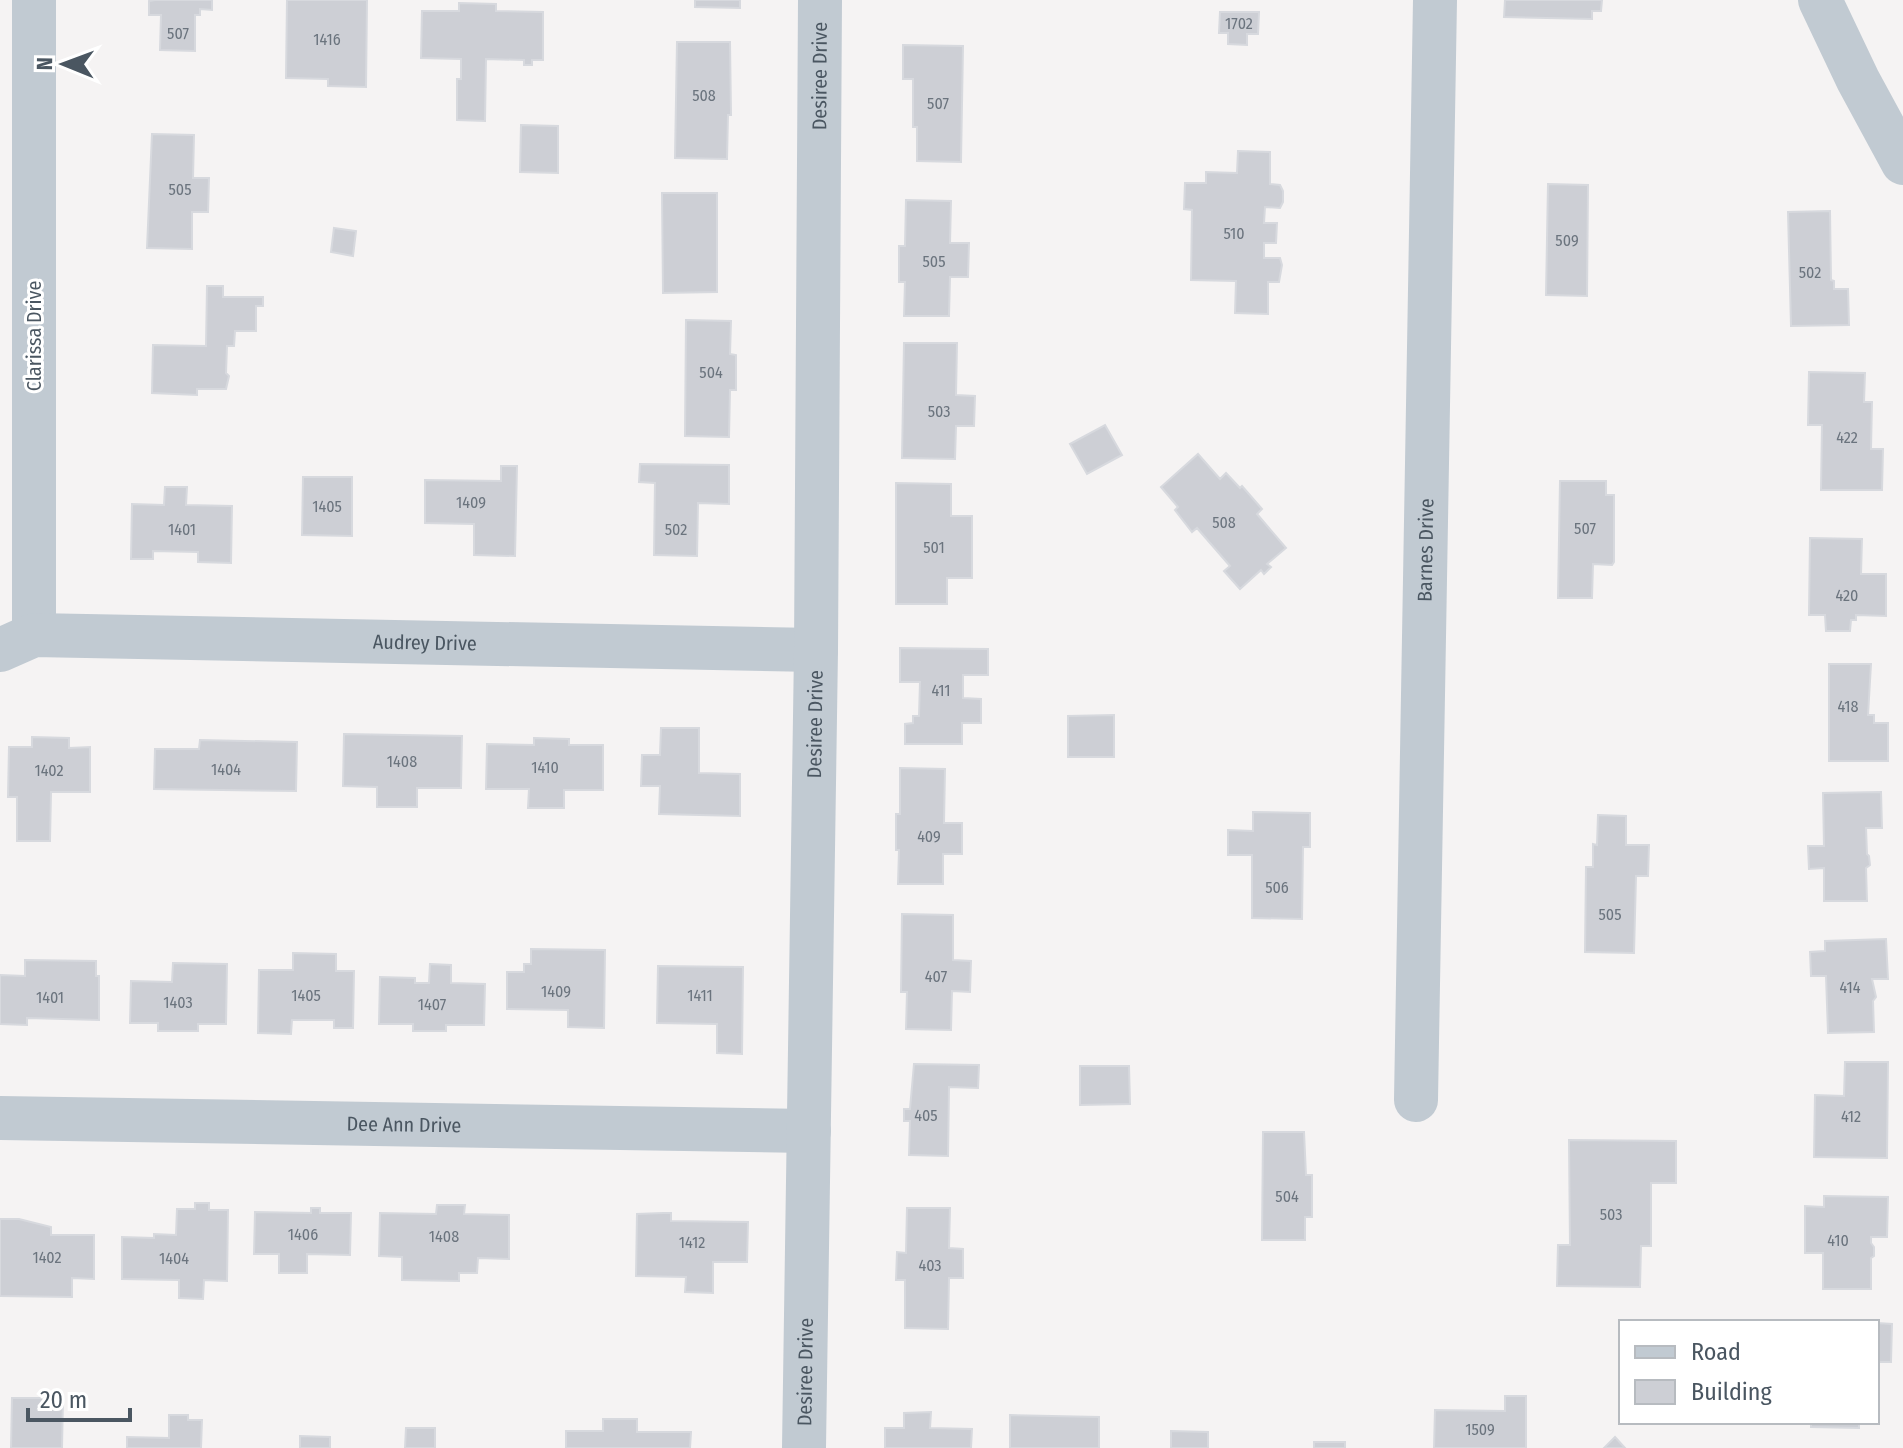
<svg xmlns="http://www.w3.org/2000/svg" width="1903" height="1448" font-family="'Fira Sans Condensed',sans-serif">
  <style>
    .building { fill: #cdcfd5; stroke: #d7d9de; stroke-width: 2 }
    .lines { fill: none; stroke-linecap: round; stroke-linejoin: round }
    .minor { stroke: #c1cad2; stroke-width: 44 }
    .labels { text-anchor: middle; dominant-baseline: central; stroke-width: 6; stroke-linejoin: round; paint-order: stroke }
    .number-label { font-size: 16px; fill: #6b747e }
    .street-label { font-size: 20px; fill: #4a5661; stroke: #fff }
  </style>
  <rect width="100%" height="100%" fill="#f5f3f3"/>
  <path class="building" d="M155,0h57v10l-12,-1v6h-5v36l-35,-1 1,-35h-12v-14z
    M287,0h80l-1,87 -38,-1v-7l-42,-1z
    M695,0h45v8l-45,-1z
    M1505,0h97l-1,11h-9v8l-88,-2z
    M459,3l37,1v7l47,1v48h-11v5h-8v-5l-38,-1 -1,62 -28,-1v-41h4v-20l-40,-1 1,-47h37z
    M1220,12h39l-1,22h-11v11l-19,-1v-11h-9z
    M677,42h53l1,73h-3l-1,44 -52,-1z
    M903,45l60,1 -2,116 -44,-1v-34h-4v-48h-10z
    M521,125l37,1v47l-38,-1z
    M152,134l42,1 -1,43h16l-1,34h-16v37l-45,-1z
    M1238,151l32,1v32l10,1 3,6v11l-3,6 -15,-1 -1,16h13l-1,20h-12v15h16l2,7 -3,17h-11v32l-33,-1 1,-32 -45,-1 1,-70 -8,-1 1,-26h21v-11l31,1z
    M1548,184l40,1 -1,111 -41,-1z
    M662,193h55v99l-54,1z
    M906,200l45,1 -1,42h19l-1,34h-18l-1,39h-45l1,-34h-6v-36h6z
    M1830,211l1,69 3,1v8h14l1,36 -58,1 -3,-114z
    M334,228l22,3 -3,25 -22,-4z
    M207,286h16v11h40v9h-7v25h-21l-1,15h-7l-1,27 3,3 -3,13h-29v6l-45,-2 1,-48 53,1z
    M686,320l45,1 -1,33 6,1v35h-6l-1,47 -44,-1z
    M904,343h53l-1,52 19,1 -1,30h-18l-1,33 -53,-1z
    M1809,372l56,1 -1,29h8l-1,47h12l-1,41h-61l1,-65h-14z
    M1105,425l17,30 -35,19 -17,-30z
    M1198,454l22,25 6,-6 14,15 2,-2 20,23 -5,5 29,34 -19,16 4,3 -7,7 -3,-4 -21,19 -16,-18 6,-5 -33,-38 -5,4 -17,-22 3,-3 -17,-20z
    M640,464l89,1v39l-31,-1 -1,53 -43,-1 1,-72 -16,-1z
    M501,466h16l-2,90 -41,-1v-31l-49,-1v-43l76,1z
    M303,477h49v59l-50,-1z
    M1560,481h46v14h8v67l-2,3 -19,-1 -1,34h-34z
    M896,483l55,1v32h21v62h-25v26h-51z
    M165,487h22l-1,18 46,1 -1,57 -33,-1v-10l-45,-1v8h-22l1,-55 32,1z
    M1810,538l52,1 -1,35h25v42l-30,-1v5h-5l-1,11h-24l-1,-16h-16z
    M900,648l88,1v26h-25v23l18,1v24h-19v21h-57v-20l8,-1v-7h6l1,-34h-20z
    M1829,664h42l-3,51h6v8h14v38h-59z
    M1114,715v42h-46v-41z
    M661,728h38v45l41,1v42l-81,-2 1,-28h-19l1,-31h18z
    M344,734l118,2 -1,52h-44v19h-40v-20l-34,-1z
    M32,737l37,1v10l21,-1v45h-39l-1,49h-33v-44h-9l1,-50h23z
    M534,738l35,1v6h34v45h-39v18h-36l1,-19h-43l1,-45 47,1z
    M200,740l97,2 -1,49 -142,-2 1,-40h44z
    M900,768l45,1 -1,54h18v31h-19v30h-45l1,-34h-3v-36h4z
    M1881,792l1,36h-16l1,26 2,2 1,9 -4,3 1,33h-43v-33l-15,1 -1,-23h16l-1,-53z
    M1253,812l57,1v34h-7l-1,72 -50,-1v-63h-24v-25l25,1z
    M1598,815l28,1v29h23l-1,31h-12l-2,77 -49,-1 1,-85h7v-23l4,1z
    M902,914l51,1v45l18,1 -1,31 -18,-1 -1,39 -45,-1 1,-37h-6z
    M1886,939l2,40h-16l4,18 -3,4 1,31 -46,1 -2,-57h-15l-1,-24 15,-1v-10z
    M531,949l74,1 -1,78 -36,-1v-17l-61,-1v-37h17v-8h7z
    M293,953l43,1v17h18l-1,57h-19v-8h-42l-1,14 -33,-1 1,-63h34z
    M25,960l71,1v15h3v44l-72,-2v7l-27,-1v-49l25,1z
    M173,963l54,1 -1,60h-28v7h-40v-8h-28l1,-42 41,1z
    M430,964l21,1v18l34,1 -1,41h-38v6h-33v-7h-34l1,-47 35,1v5h14z
    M658,966l85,1 -1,87 -25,-1v-29l-60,-1z
    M1845,1062h43l-1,96 -73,-1 1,-62 29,1z
    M914,1064l65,1 -1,23 -29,-1 -1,69 -39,-1 1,-34h-6v-12h6z
    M1080,1066h49l1,38 -50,1z
    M1263,1132h41l2,43h6v42h-7v23h-43z
    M1569,1140l107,1v42h-25v63h-10l-1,41 -83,-1 1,-41h12z
    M1824,1196l64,1 -1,40h-16v6l3,4v9l-3,2v31h-48v-36h-18v-47l19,1z
    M195,1203h14v7h19l-1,71 -23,-1 -1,19 -24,-1v-18l-57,-1v-42l32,1v-4l22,1 1,-26h18z
    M437,1205h28l-1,9 45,1v44l-31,-1 -1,15h-18v8l-57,-1v-23l-23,-1 1,-43 56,1z
    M311,1208h9v5h31l-1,42 -43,-1v19h-28v-19h-25l1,-42 56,1z
    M907,1208h43l-1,40 14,1v29h-14l-1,51 -43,-1v-48h-9l1,-28 9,1z
    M663,1213h8v8l77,1 -1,40h-34v31l-28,-1 1,-15 -50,-1 1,-62z
    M0,1219h19l32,8v8h43v44l-22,-1v19l-72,-1z
    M1877,1323l15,1 -1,38h-14z
    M1505,1396h21v52h-92l1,-38 70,1z
    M12,1398h51l-1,50h-51z
    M931,1412l-1,16 42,1 -1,19h-86v-20h19v-15z
    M169,1415h19v5h14l-1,28h-74v-11l42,1z
    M1010,1415l89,2v31h-89z
    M603,1419h34v13h54l-1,16h-124v-17h37z
    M1811,1422h48v6l-48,-1z
    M406,1428h29v20h-30z
    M1171,1431l37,1v16h-37z
    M300,1436l30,1v11h-30z
    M1615,1437l10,11h-21z
    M1314,1442h31v6h-31z"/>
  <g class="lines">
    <g class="minor">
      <path d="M1820,0l38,80 45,83"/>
      <path d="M34,635v-635"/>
      <path id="s1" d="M0,650l34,-15 782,15"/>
      <path id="s2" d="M1416,1100l19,-1100"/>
      <path id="s3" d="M0,1118l809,13"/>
      <path id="s4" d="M804,1448l12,-798 4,-650"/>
    </g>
  </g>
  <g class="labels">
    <g class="number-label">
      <text x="1239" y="23">1702</text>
      <text x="178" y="33">507</text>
      <text x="327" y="39">1416</text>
      <text x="704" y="95">508</text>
      <text x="938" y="103">507</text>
      <text x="180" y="189">505</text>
      <text x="1234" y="233">510</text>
      <text x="1567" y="240">509</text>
      <text x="934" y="261">505</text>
      <text x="1810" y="272">502</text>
      <text x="711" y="372">504</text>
      <text x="939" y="411">503</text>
      <text x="1847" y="437">422</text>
      <text x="471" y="502">1409</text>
      <text x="327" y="506">1405</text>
      <text x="1224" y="522">508</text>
      <text x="1585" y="528">507</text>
      <text x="182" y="529">1401</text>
      <text x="676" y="529">502</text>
      <text x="934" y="547">501</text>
      <text x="1847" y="595">420</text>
      <text x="941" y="690">411</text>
      <text x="1848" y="706">418</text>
      <text x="402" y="761">1408</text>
      <text x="545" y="767">1410</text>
      <text x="226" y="769">1404</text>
      <text x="49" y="770">1402</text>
      <text x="929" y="836">409</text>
      <text x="1277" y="887">506</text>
      <text x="1610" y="914">505</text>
      <text x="936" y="976">407</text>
      <text x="1850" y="987">414</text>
      <text x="556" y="991">1409</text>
      <text x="306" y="995">1405</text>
      <text x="700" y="995">1411</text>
      <text x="50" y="997">1401</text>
      <text x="178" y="1002">1403</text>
      <text x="432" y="1004">1407</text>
      <text x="926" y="1115">405</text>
      <text x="1851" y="1116">412</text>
      <text x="1287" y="1196">504</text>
      <text x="1611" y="1214">503</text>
      <text x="303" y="1234">1406</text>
      <text x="444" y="1236">1408</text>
      <text x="1838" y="1240">410</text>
      <text x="692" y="1242">1412</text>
      <text x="47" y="1257">1402</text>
      <text x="174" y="1258">1404</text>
      <text x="930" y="1265">403</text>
      <text x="1480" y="1429">1509</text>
    </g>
    <g class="street-label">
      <text stroke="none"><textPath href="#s4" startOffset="1372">Desiree Drive</textPath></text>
      <text transform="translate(34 336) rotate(-90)">Clarissa Drive</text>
      <text stroke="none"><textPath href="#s2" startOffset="550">Barnes Drive</textPath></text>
      <text stroke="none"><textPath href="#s1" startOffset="428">Audrey Drive</textPath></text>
      <text stroke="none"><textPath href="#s4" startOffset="724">Desiree Drive</textPath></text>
      <text stroke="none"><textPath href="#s3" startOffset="404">Dee Ann Drive</textPath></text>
      <text stroke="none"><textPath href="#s4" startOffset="76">Desiree Drive</textPath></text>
    </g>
  </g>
  <rect x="1619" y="1320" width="260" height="104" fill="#ffffff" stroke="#b7bbc0" stroke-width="2"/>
  <rect x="1635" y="1346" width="40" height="12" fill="#c1cad2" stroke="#b7bbc0" stroke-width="2"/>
  <text x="1691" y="1360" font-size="24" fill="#4a5661">Road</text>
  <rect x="1635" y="1380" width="40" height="24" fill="#cdcfd5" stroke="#b7bbc0" stroke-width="2"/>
  <text x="1691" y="1400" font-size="24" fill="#4a5661">Building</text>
  <g transform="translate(64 64) rotate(271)" stroke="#ffffff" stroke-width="6" paint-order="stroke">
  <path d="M0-6L14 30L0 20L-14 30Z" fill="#4a5661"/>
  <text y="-12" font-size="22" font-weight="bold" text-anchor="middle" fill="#4a5661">N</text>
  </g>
  <path d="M28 1408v12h102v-12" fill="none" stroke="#4a5661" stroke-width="4"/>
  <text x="40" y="1408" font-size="24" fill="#4a5661" stroke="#ffffff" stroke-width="6" paint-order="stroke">20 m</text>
</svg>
